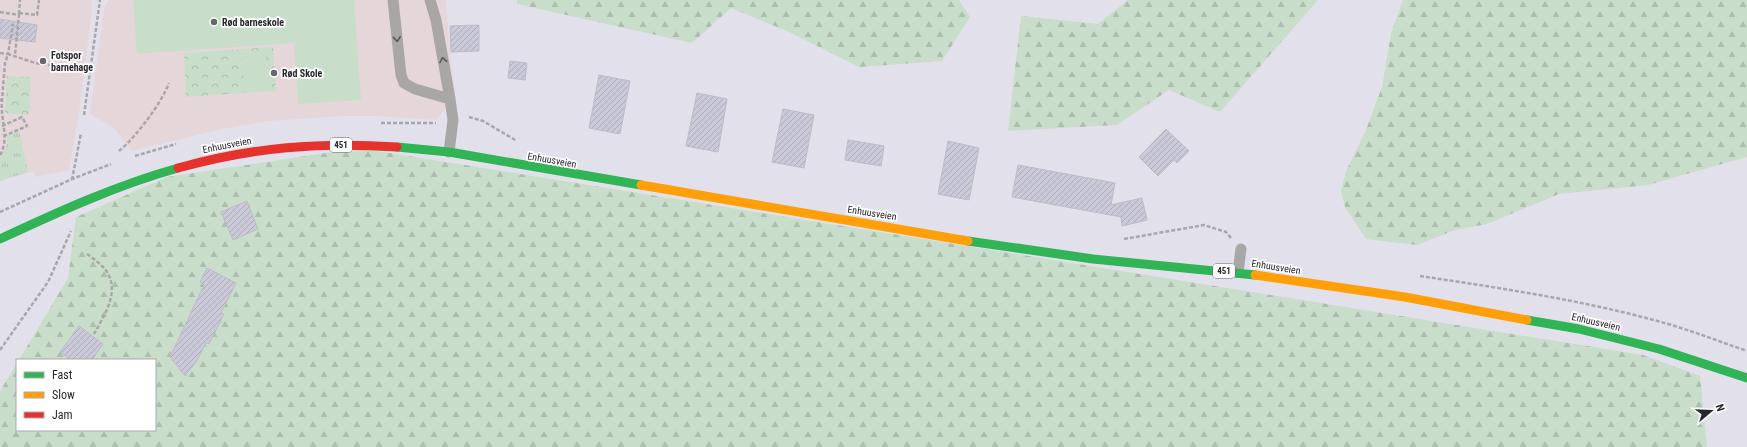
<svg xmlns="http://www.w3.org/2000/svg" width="1747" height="447" font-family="'Roboto Condensed',sans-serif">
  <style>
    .education { fill: #e5d6d9 }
    .grass { fill: url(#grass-tufts) }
    .forest { fill: url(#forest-firs) }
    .park { fill: url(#park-crowns) }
    .pitch { fill: #c9deca }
    .building { fill: url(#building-hatch); stroke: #bdbcc4 }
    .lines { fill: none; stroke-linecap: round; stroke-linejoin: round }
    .path { stroke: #a9a7aa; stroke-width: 2.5; stroke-dasharray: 4 2; stroke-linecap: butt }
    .lane { stroke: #a9a6a6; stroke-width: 11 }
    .fast { stroke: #30b455; stroke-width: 9 }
    .slow { stroke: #ff9f0a; stroke-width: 9 }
    .jam { stroke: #e5322d; stroke-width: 9 }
    .oneway { stroke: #5b595d }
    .poi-dot { fill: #686770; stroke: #fff; stroke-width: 1.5 }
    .labels { text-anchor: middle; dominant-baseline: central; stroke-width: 3.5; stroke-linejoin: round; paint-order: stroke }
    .shield { fill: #fff; stroke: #68676c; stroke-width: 1 }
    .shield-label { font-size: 9px; font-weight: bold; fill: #27262d }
    .poi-label { font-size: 10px; font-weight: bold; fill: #27262d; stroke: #fff; text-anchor: start }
    .street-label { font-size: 10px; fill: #27262d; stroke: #fff }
  </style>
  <defs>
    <pattern id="grass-tufts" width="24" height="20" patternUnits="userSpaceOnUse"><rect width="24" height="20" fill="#c9deca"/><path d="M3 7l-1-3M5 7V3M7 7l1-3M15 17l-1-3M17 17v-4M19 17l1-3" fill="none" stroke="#adbeae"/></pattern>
    <pattern id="forest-firs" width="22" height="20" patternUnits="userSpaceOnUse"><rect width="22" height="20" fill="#c9deca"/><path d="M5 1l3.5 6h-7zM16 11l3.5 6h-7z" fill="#adbeae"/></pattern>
    <pattern id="park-crowns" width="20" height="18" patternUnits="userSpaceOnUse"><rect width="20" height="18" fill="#c9deca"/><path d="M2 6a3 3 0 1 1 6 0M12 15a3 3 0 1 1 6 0" fill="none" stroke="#adbeae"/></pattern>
    <pattern id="building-hatch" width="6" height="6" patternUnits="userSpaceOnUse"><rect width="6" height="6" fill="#cac9d8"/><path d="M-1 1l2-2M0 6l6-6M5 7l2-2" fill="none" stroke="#aeacba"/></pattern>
  </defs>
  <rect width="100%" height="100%" fill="#e2e0eb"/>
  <path class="education" d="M0,0h91l1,9 -13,104 -10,57 -34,7 -1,-6 -34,10z
    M109,0h337l4,55 5,36 -9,17 -10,12 -59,-4h-36l-72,5 -48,8 -89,22 -18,-23 -24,-14 15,-109z"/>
  <path class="grass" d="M19,130l9,42 -28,9v-23l6,-11 1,-11z"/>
  <path class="forest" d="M517,0h442l11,17 -28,44 -83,6 -70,-35 -58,-24 -39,35 -175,-39z
    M1128,0h190l-98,112 -51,-22 -52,35 -109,6 13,-115 77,8z
    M1403,0h344v157l-99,28 -89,9 -72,30 -32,6 -38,15 -51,-6 -21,-32 -4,-16 5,-20 20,-41 16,-43 9,-54z
    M359,148l1284,207 57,21 7,71h-1707v-56l17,-28v67h138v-70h-136l49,-82 8,-61 91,-40z"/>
  <path class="park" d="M273,47l3,44 -90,6 -2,-44z
    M7,76l24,1 -2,38 -24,-2z"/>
  <path class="pitch" d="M133,0h221l7,100 -63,4 -4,-61 -157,11z
    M266,55l3,31 -25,2 -2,-31z"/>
  <path class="building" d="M0,19l37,6 -2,17 -35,-4z
    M479,25v26l-28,1 -1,-26z
    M510,61l17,2 -2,17 -17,-2z
    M599,75l31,6 -10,53 -31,-6z
    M697,93l30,6 -9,53 -32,-6z
    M783,109l31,6 -10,53 -32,-6z
    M1166,129l23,22 -12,12 -3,-3 -16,16 -19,-19z
    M848,140l36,6 -3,20 -36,-6z
    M948,141l31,7 -10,52 -31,-6z
    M1018,165l97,18 -4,22 31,-7 5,22 -25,6 -1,-9 -109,-20z
    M247,201l11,28 -25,11 -12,-28z
    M207,268l29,15 -15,30 3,1 -15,30 -3,-1 -10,19 -11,14 -15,-19 34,-72 -4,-3z
    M79,326l24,18 -11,16h-21l-11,-8z"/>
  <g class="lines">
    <path class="path" d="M0,12l19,3 -4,40
      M19,13l18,2 2,-15
      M19,14l1,-14
      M0,53l8,1 5,-30
      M0,100h2l3,-37 3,-9 27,9 23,3
      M84,115l16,-115
      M469,117l14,4 34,20
      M381,123h55
      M2,126l20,-9 5,9 -23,10
      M119,151c17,-14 42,-47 50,-68
      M0,155c10,-16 0,-36 2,-55
      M135,156l41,-12
      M72,180l9,-47
      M0,212l72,-33 39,-15
      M1124,239l80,-14 22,7 5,6
      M87,254c6,4 12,9 17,14 18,21 1,46 -10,66
      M1420,276c80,12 162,24 241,46 29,8 57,19 86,29
      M0,350l48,-68 23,-51"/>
    <path class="lane" d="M393,0l8,75 3,8 11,6 35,10
      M430,0l6,20 14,79 3,21 -4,32
      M1238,272l3,-23"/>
    <path class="fast" d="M397,147l52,5 192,33
      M0,239c58,-27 117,-54 178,-71
      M968,241l125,18 162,16
      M1527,320l52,9 80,20 88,29"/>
    <path class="slow" d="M641,185l327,56
      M1255,275l150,22 122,23"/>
    <path class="jam" d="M178,168c76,-21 141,-26 219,-21"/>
  </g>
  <defs><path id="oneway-chevron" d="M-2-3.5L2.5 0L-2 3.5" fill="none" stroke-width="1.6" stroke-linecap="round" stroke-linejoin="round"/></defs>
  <g class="oneway">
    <use href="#oneway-chevron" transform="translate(397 39) rotate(84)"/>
    <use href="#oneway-chevron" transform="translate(443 60) rotate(-100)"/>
  </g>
  <g class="poi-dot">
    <circle cx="214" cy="22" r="4"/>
    <circle cx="43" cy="61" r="4"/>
    <circle cx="274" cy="73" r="4"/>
  </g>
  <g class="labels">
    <g class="shield">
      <rect x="330" y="138" width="22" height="14" rx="3"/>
      <rect x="1213" y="264" width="22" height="14" rx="3"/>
    </g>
    <g class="shield-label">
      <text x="341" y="145">451</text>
      <text x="1224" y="271">451</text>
    </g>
    <g class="poi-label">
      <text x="222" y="22">Rød barneskole</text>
      <text x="51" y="55">Fotspor<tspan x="51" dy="12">barnehage</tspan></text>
      <text x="282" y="73">Rød Skole</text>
    </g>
    <g class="street-label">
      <text transform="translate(227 145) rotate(-11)">Enhuusveien</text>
      <text transform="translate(552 160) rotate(10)">Enhuusveien</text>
      <text transform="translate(872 213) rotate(9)">Enhuusveien</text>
      <text transform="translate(1276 267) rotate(9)">Enhuusveien</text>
      <text transform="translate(1596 322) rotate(13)">Enhuusveien</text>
    </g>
  </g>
  <rect x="16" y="359" width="140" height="72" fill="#ffffff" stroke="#a9a8ab"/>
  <rect x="24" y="372" width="20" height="6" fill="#30b455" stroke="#a9a8ab"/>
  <text x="52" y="379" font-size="12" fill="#27262d">Fast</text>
  <rect x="24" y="392" width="20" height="6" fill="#ff9f0a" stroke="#a9a8ab"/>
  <text x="52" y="399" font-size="12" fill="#27262d">Slow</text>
  <rect x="24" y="412" width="20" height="6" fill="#e5322d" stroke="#a9a8ab"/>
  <text x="52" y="419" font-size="12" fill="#27262d">Jam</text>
  <g transform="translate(1711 411) rotate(71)" stroke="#ffffff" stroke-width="3" paint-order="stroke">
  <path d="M0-3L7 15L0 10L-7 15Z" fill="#27262d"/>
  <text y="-6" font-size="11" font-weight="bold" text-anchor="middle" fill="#27262d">N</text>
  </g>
</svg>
